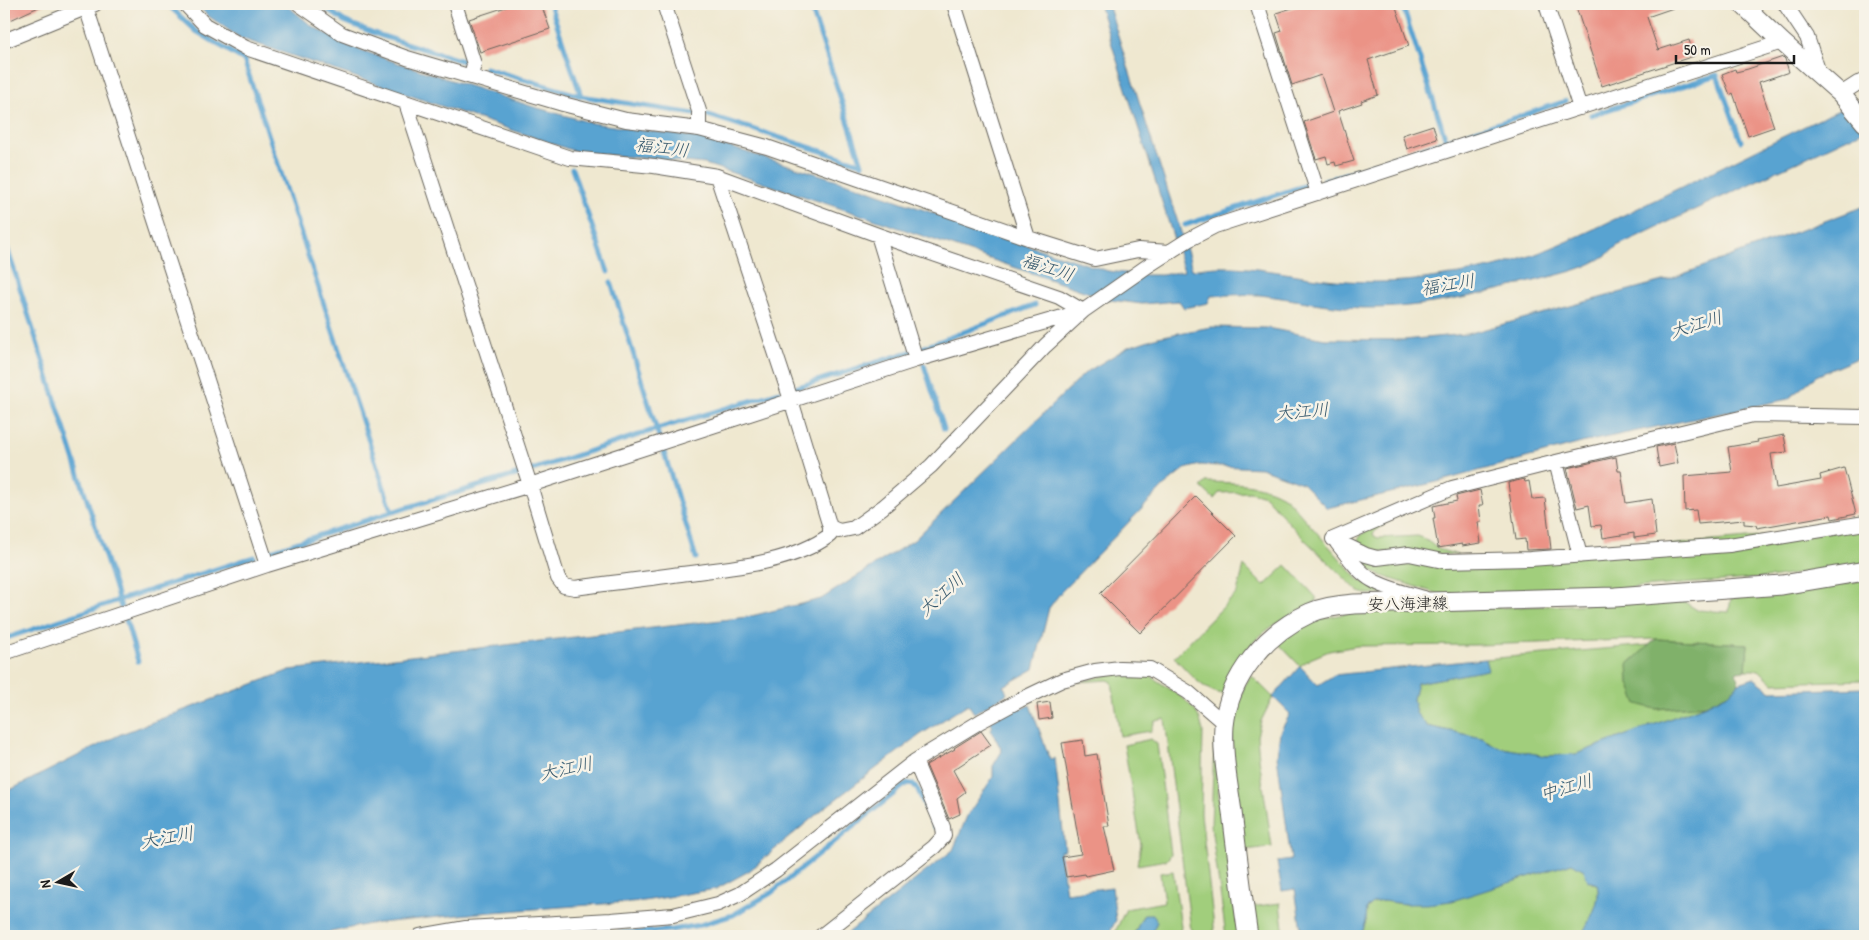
<svg xmlns="http://www.w3.org/2000/svg" width="1869" height="940" font-family="'Patrick Hand','Klee One',sans-serif">
  <style>
    .green { fill: #a1ce7b; stroke: #5e754c }
    .forest { fill: #80b16b; stroke: #4e6644 }
    .water { fill: #59a3d1; stroke: #3a6076 }
    .lines { fill: none; stroke-linecap: round; stroke-linejoin: round }
    .stream { stroke: #59a3d1; stroke-width: 5 }
    .building { fill: #eb9386 }
    .minor-casing { stroke: #66635b; stroke-width: 16 }
    .tertiary-casing { stroke: #66635b; stroke-width: 20 }
    .secondary-casing { stroke: #66635b; stroke-width: 21 }
    .minor { stroke: #fff; stroke-width: 14 }
    .tertiary { stroke: #fff; stroke-width: 18 }
    .secondary { stroke: #fff; stroke-width: 19 }
    .labels { text-anchor: middle; dominant-baseline: central; stroke-width: 5; stroke-linejoin: round; paint-order: stroke }
    .street-label { font-size: 16px; fill: #1c1c1c; stroke: #f7f3e8 }
    .water-label { font-size: 18px; font-style: italic; fill: #37596d; stroke: #f7f3e8 }
  </style>
  <rect width="100%" height="100%" fill="#f7f3e8"/>
  <filter id="ink" filterUnits="userSpaceOnUse"><feTurbulence type="fractalNoise" baseFrequency=".02" numOctaves="2"/><feDisplacementMap in="SourceGraphic" scale="10" xChannelSelector="R" yChannelSelector="G"/><feConvolveMatrix kernelMatrix="1 2 1 2 8 2 1 2 1" color-interpolation-filters="sRGB"/></filter>
  <filter id="wash" filterUnits="userSpaceOnUse"><feTurbulence type="fractalNoise" baseFrequency=".0096" numOctaves="4" result="noise"/><feDisplacementMap in="SourceGraphic" scale="20" xChannelSelector="R" yChannelSelector="G"/><feGaussianBlur stdDeviation="1.12" result="paint"/><feColorMatrix in="noise" values="0 0 0 0 0 0 0 0 0 0 0 0 0 0 0 0 0 1.4 0 .05"/><feComposite in="paint" operator="in"/></filter>
  <g filter="url(#wash)">
    <rect width="100%" height="100%" fill="#efe8d0"/>
    <path class="green" d="M1206,482c28,1 56,0 80,16l73,82 28,14h-21l-7,-2 -58,-56 -36,-40 -15,-4 -31,1 -5,6 -13,-12z
      M1389,521l-16,12 1,3 4,2 40,-2 11,6 9,7 20,6 -80,-3 -20,-7c-2,-14 20,-19 31,-24z
      M1865,528v35l-88,14 -164,12 -174,5 -60,-19 -14,-9 -10,-12 55,2 35,8z
      M1286,565l30,32v5c-50,25 -72,38 -93,92 -20,-2 -36,-24 -49,-37l63,-64 7,-27 20,20z
      M1865,580v100l-92,3 -14,-13h-13l2,-26 -92,-5 -179,6 -120,1 -28,5 -19,8 -10,7 -22,-23 33,-22 37,-8 335,-12 14,9 32,2 2,-14 56,-5z
      M1650,645l-22,19 28,45 50,-4 -130,49 -30,2 -48,-9 -16,-9 -55,-12 -11,-13 -3,-14 4,-16 70,-13 -2,-11z
      M1120,672l29,3 34,23 12,12 5,10 3,11 -2,83 14,122h-21l-3,-5 -26,-212 -10,2 -4,10 -31,5 -8,-54 -4,-2 -30,2z
      M1251,675l22,22 -12,24 -4,15 2,22 13,89 -28,3 -11,-95 -1,-25 5,-21 7,-22z
      M1151,739l6,5 14,110 -4,6 -30,5 4,-20 -17,-100z
      M1214,743l5,57 20,136h-13l-15,-110z
      M1572,863l12,7 7,13 6,1c5,18 -8,36 -16,52h-220l5,-15 1,-13 6,-5 10,-2 22,3 113,-24z
      M1173,871l8,56 -2,9h-29l7,-14 -13,-8 -11,22h-20l13,-27 38,-7 -4,-29z
      M1280,903l4,33h-29l-5,-29z"/>
    <path class="forest" d="M1656,639l92,5 -2,26 -9,1 -1,3 3,9 -9,10 -24,12 -50,4 -19,-5 -8,-21 -1,-19z"/>
    <path class="water" d="M196,4h89l27,22 37,20 43,15 142,46 58,16 108,15 154,47 135,48 119,38 34,4h20l22,-4 -85,-267h9l81,253 3,13c45,-9 89,4 134,9 33,4 66,4 98,0 26,-4 53,-7 78,-14 44,-12 85,-33 126,-52 79,-38 157,-79 237,-115v32l-248,116c-22,22 -50,26 -79,34 -57,15 -117,29 -176,28 -34,-1 -68,-9 -102,-13 -16,-1 -33,0 -49,1l-3,7 -24,5 -5,-7 -37,3 -32,-4 -240,-82 -165,-54 -128,-12 -337,-114 -33,-23z
      M1865,206v149l-49,21 -28,23 -203,43 -144,39 -114,27 -25,-25 -41,-15 -61,-3 -15,4 -21,17 -103,106 -12,16 -15,61 -30,17 3,8 -33,19 -6,-9 -48,31 -97,74 -74,62 -33,18 -72,12 -165,12 -110,11 -57,12h-308v-143l117,-59 169,-64 457,-53 74,-18 93,-59 171,-167 43,-26 30,-10 53,-10 56,1 58,11 79,1 63,-6 203,-55z
      M1485,659l3,11 -71,13 -4,16 3,14 11,13 55,12 16,9 48,9 30,-2 130,-49 24,-12 9,-10 15,-5 17,13 94,-3v248h-284c8,-16 21,-34 16,-52l-9,-3 -4,-11 -12,-7 -120,38 -25,3h-22l-22,-3 -10,2 -6,5 -1,13 -5,15h-59l-7,-47 -13,2 -5,-29 14,-2 -14,-104 3,-24 10,-18 -17,-17 27,-31 18,19 16,-10z
      M1018,705l3,4 9,-4 20,54 5,-1 10,92 -5,1 6,42 46,-6 4,33 -8,16h-264l109,-86 14,-34 26,-39v-11l9,-15 -11,-22 2,-3 -3,-5z
      M1144,914h9l4,8 -7,14h-17z"/>
    <g class="lines">
      <path class="stream" d="M167,4l29,27 48,29 148,452
        M320,4l24,17 35,14 90,28
        M550,4l31,92
        M810,4l52,160
        M1402,4l44,136
        M485,68l96,28 113,18
        M708,115l154,49
        M1591,115l126,-40 24,66
        M572,169l36,103
        M1323,181l243,-80
        M1185,225l122,-40
        M4,238l117,369
        M611,282l48,155
        M924,365l20,64
        M795,388l124,-39 116,-44
        M663,449l33,109
        M532,470l125,-41 123,-37
        M271,551l121,-39 127,-38
        M126,620l12,41
        M4,639l115,-39 135,-43
        M578,936l94,-6 28,-5 33,-10 38,-22 136,-110 5,1 6,6 16,37"/>
    </g>
    <g id="blocks">
      <path class="building" d="M4,4h41l-41,19z
        M515,4h26l9,25 -70,23 -11,-33z
        M1305,4h90l14,42 -41,14 10,35 -17,6 1,2 -24,8 16,50 -18,5 -1,-4 -7,2 -2,-8 -10,3 -12,-37 29,-10 -12,-37 -29,10 -16,-52 6,-2 -6,-18z
        M1575,4h103l1,2 -32,11 11,33 31,-10 5,16 -92,30z
        M1783,57l2,2 4,13 -30,10 15,45 -26,9 -15,-43 -3,2 -8,-21 13,-5 1,3 12,-3z
        M1433,125l4,14 -30,10 -5,-14z
        M1784,435l3,17 -16,2 5,34 45,-8 -1,-5 24,-7 12,46 -24,5 -1,-4 -74,13 -1,-3 -12,-1v-4l-46,4 -2,-14 -11,1 -1,-35 48,-4 -4,-25 30,-5 -1,-2z
        M1674,443l4,20 -19,4 -3,-20z
        M1616,457l2,14h3l5,32 26,-4 4,36 -22,3v-5l-31,5 -2,-13 -9,1 -3,-21 -12,3 -10,-40z
        M1524,479l1,3 4,-1 3,18 13,-1 6,51 -25,1 -1,-11 -9,1 -8,-57z
        M1480,490l3,15h-4l2,17h-3l3,21 -19,3v-2l-24,4 -5,-30h2l-2,-12 24,-5 -1,-5z
        M1196,496l40,40 -96,97 -40,-40z
        M1050,702l2,16 -13,2 -2,-16z
        M981,731l10,14 -38,25 12,22 -8,6 3,16 -11,5 -23,-54 29,-16 -1,-1z
        M1083,740l2,16 12,-2 12,72h-5l10,44 -28,6 -1,-2 -19,3 -4,-20 19,-3 -19,-111z"/>
    </g>
  </g>
  <g filter="url(#ink)">
    <use href="#blocks" fill-opacity="0" stroke="#66635b" stroke-width="1"/>
    <g class="lines">
      <g class="minor-casing">
        <path id="minor" d="M85,4l182,561
          M185,4l20,21 41,23 324,110 84,8 63,10 161,59 181,62 24,14 -38,35 -114,120 -48,41 -29,21 -15,3 -9,-4 -39,-127 -74,-224
          M299,4l43,30 65,24 156,46 63,16 73,9 68,18 261,91 67,21 43,-9 32,2
          M455,4l19,60 -3,12
          M664,4l35,107v18
          M954,4l74,234
          M1257,4l61,189
          M1546,4l34,104
          M1785,4l22,33 13,39
          M4,41l91,-37
          M1841,94l17,-11 7,-2
          M406,103l124,382 28,93 6,8 11,2c35,-5 70,-9 106,-14 47,-6 110,-10 149,-39v-8
          M878,235l38,125
          M1556,462l24,94
          M1333,539l119,-51 104,-26 197,-47 112,2
          M1333,539l33,16 11,3 32,-4 34,7 87,-2 199,-14 136,-22
          M1337,543c10,12 21,29 35,37 15,9 35,13 52,18
          M4,653l263,-88 263,-80 386,-125 167,-49 66,-46 39,-25 27,-14 567,-184
          M420,936l46,-8 145,-8 62,-5 45,-11 22,-10 36,-24 139,-109 66,-40 39,-21 42,-20 33,-9 25,-3 30,1 38,23 37,32
          M821,936l113,-89 10,-11 -1,-9 -28,-66"/>
      </g>
      <g class="tertiary-casing">
        <path id="tertiary" d="M1742,4l40,38 59,52 24,29"/>
      </g>
      <g class="secondary-casing">
        <path id="secondary" d="M1248,936c-6,-41 -11,-82 -16,-124 -4,-28 -10,-58 -8,-86 5,-50 42,-93 86,-113 14,-6 30,-8 44,-9l261,-7 167,-12 83,-14"/>
      </g>
      <use href="#minor" class="minor"/>
      <use href="#tertiary" class="tertiary"/>
      <use href="#secondary" class="secondary"/>
    </g>
  </g>
  <g class="labels">
    <g class="street-label">
      <text transform="translate(1408 603) rotate(-1)">安八海津線</text>
    </g>
    <g class="water-label">
      <text transform="translate(662 147) rotate(7)">福江川</text>
      <text transform="translate(1048 267) rotate(18)">福江川</text>
      <text transform="translate(1448 284) rotate(-9)">福江川</text>
      <text transform="translate(1696 324) rotate(-17)">大江川</text>
      <text transform="translate(1302 411) rotate(-5)">大江川</text>
      <text transform="translate(941 594) rotate(-42)">大江川</text>
      <text transform="translate(566 768) rotate(-12)">大江川</text>
      <text transform="translate(1566 787) rotate(-16)">中江川</text>
      <text transform="translate(167 837) rotate(-10)">大江川</text>
    </g>
  </g>
  <rect width="1869" height="940" fill="none" stroke="#f7f3e8" stroke-width="20"/>
  <g transform="translate(58 882) rotate(261)" stroke="#f7f3e8" stroke-width="4" paint-order="stroke">
  <path d="M0-4L9 19L0 12L-9 19Z" fill="#1c1c1c"/>
  <text y="-8" font-size="14" font-weight="bold" text-anchor="middle" fill="#1c1c1c">N</text>
  </g>
  <path d="M1676 55v8h118v-8" fill="none" stroke="#1c1c1c" stroke-width="2.5"/>
  <text x="1684" y="55" font-size="15" fill="#1c1c1c" stroke="#f7f3e8" stroke-width="4" paint-order="stroke">50 m</text>
</svg>
